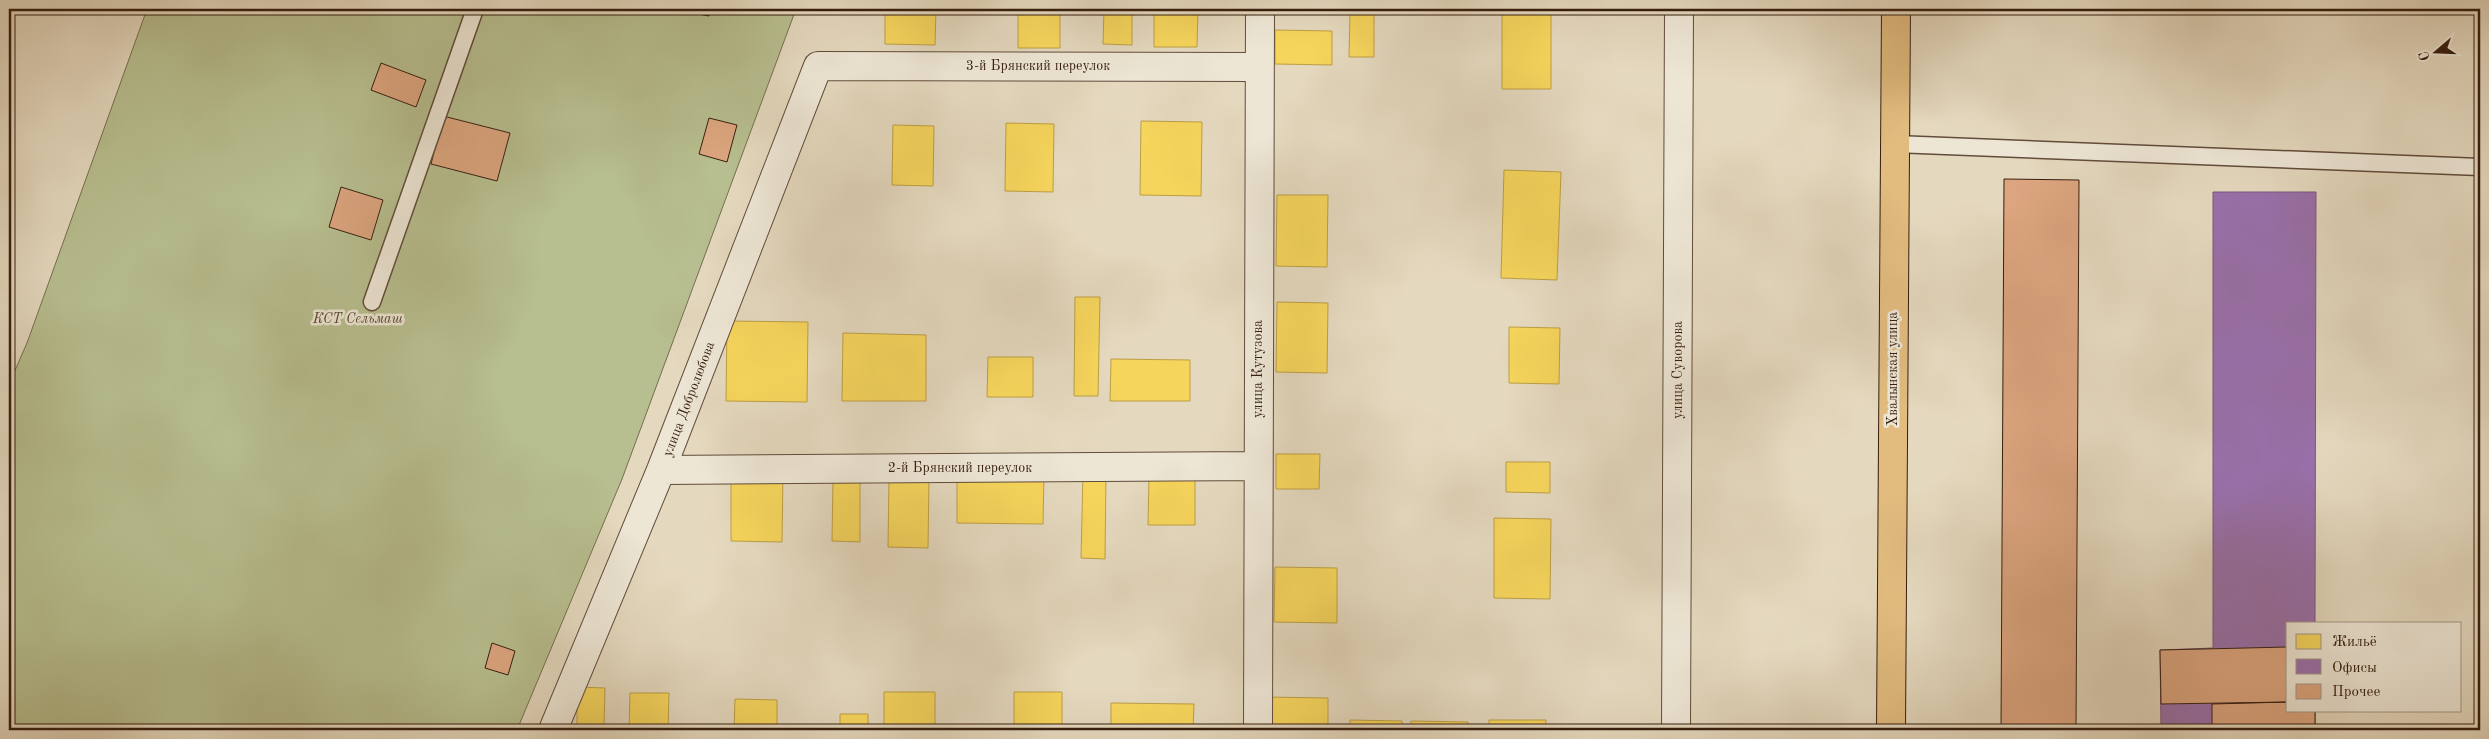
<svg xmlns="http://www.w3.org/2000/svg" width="2489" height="739" font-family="'Old Standard TT',serif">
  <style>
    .green { fill: #b7be8f; stroke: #766e4f }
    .homes { fill: #f6d55c; stroke: #bc9e45 }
    .offices { fill: #9970ab; stroke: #7b577c }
    .building { fill: #dca57f; stroke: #361e0f }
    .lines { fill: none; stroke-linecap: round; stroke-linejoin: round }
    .service-casing { stroke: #624c3b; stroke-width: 19 }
    .minor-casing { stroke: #624c3b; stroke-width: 30 }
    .primary-casing { stroke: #361e0f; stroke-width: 30 }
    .service { stroke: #ede6d5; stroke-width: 16 }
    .minor { stroke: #ede6d5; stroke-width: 28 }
    .primary { stroke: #e2bc7f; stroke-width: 28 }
    .labels { text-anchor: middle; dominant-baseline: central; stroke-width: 5; stroke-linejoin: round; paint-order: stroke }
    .street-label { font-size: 14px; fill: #361e0f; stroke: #ede6d5 }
    .park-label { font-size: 14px; font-style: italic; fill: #56462f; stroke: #ede6d5 }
  </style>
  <rect width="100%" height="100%" fill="#e4d8be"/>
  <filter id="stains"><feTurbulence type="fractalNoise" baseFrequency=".004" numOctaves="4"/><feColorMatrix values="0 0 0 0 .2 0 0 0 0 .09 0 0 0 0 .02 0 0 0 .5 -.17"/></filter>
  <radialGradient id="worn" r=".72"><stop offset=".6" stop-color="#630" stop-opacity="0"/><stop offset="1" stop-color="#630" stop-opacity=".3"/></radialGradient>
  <path class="green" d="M147,9h649l-174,470 -105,251h-508v-346l18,-41z"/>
  <path class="homes" d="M885,9h51l-1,36 -50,-1z
    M1018,9h42v39h-42z
    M1104,9h28v36l-29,-1z
    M1154,9h44l-1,38h-43z
    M1502,9h49v80h-49z
    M1350,14h24v43h-25z
    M1275,30l57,1v34l-57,-1z
    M1141,121l61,1 -1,74 -61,-1z
    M1006,123l48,1 -1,68 -48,-1z
    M893,125l41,1 -1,60 -41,-1z
    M1504,170l57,2 -4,108 -56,-2z
    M1277,195h51l-1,72 -51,-1z
    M1075,297h25l-2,99h-24z
    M1277,302l51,1 -1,70 -51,-1z
    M727,321l81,1 -1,80 -81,-1z
    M1509,327l51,1 -1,56 -50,-1z
    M843,333l83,2v66h-84z
    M988,357h45v40h-46z
    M1111,359l79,1v41h-80z
    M1276,454h44l-1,35h-43z
    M1506,462h44v31l-44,-1z
    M731,472l52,1 -1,69 -51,-1z
    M957,472l87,1 -1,51 -86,-1z
    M1083,473h23l-1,86 -24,-1z
    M889,477h40l-1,71 -40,-1z
    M1149,477l46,1v47h-47z
    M833,479h27v63l-28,-1z
    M1494,518l57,1 -1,80 -56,-1z
    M1275,567l62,1v55l-63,-1z
    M577,687l28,1 -1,38 -27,-1z
    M884,692h51v38h-51z
    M1014,692h48v38h-48z
    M630,693h39l-1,37h-39z
    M1266,697l62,1v32h-62z
    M735,699l42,1v30h-43z
    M1111,703l83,1 -1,26h-82z
    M840,714h28v16h-28z
    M1350,720l52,1v9h-52z
    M1489,720h57v10h-57z
    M1411,721l57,1v8h-57z"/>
  <path class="offices" d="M2213,192h103l-1,431h-27v87h27v20h-154l-1,-80 53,-2z"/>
  <path class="building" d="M671,9h39l-1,7z
    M381,63l45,17 -10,27 -45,-17z
    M443,116l67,17 -13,48 -66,-17z
    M709,118l28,7 -10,37 -28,-8z
    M2004,179l75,1 -3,550h-75z
    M341,187l42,13 -12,40 -42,-13z
    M492,643l23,8 -7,24 -23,-7z
    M2288,647v55l-127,2 -1,-54z
    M2288,702v8h27v20h-103v-26z"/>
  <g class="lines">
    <g class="service-casing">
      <path id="service" d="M1895,144l585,23
        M372,302l103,-293"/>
    </g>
    <g class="minor-casing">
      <path id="minor" d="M661,470l597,-4
        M553,730l108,-260 157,-404 441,1
        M1258,730l2,-721
        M1676,730l3,-721"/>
    </g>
    <g class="primary-casing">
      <path id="primary" d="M1891,730l5,-721"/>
    </g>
    <use href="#service" class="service"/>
    <use href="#minor" class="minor"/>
    <use href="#primary" class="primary"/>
  </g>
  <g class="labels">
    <g class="street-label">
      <text x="1038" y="66">3-й Брянский переулок</text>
      <text transform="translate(1258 369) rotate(-90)">улица Кутузова</text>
      <text transform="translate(1893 369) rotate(-90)">Хвалынская улица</text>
      <text transform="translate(1678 370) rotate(-90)">улица Суворова</text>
      <text transform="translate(689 399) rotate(-69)">улица Добролюбова</text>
      <text x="960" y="468">2-й Брянский переулок</text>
    </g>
    <g class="park-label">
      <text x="358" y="319">КСТ Сельмаш</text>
    </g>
  </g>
  <rect width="2489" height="739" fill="none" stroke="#e4d8be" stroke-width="30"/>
  <rect x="10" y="10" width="2469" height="719" fill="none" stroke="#361e0f" stroke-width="2.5"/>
  <rect x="15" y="15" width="2459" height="709" fill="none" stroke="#361e0f"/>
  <rect x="2286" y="622" width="175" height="90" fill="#ede6d5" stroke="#a49686"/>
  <rect x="2296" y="634" width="25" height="15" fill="#f6d55c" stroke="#a49686"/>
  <text x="2332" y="646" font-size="15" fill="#361e0f">Жильё</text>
  <rect x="2296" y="659" width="25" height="15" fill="#9970ab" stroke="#a49686"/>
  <text x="2332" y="672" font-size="15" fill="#361e0f">Офисы</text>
  <rect x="2296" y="684" width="25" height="15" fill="#dca57f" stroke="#a49686"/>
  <text x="2332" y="696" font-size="15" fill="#361e0f">Прочее</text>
  <g transform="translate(2436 52) rotate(251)" stroke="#ede6d5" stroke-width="4" paint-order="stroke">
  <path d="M0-4L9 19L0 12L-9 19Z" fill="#361e0f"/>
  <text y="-8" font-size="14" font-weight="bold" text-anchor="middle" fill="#361e0f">С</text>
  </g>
  <rect width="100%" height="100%" filter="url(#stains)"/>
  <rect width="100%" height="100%" fill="url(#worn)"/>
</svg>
